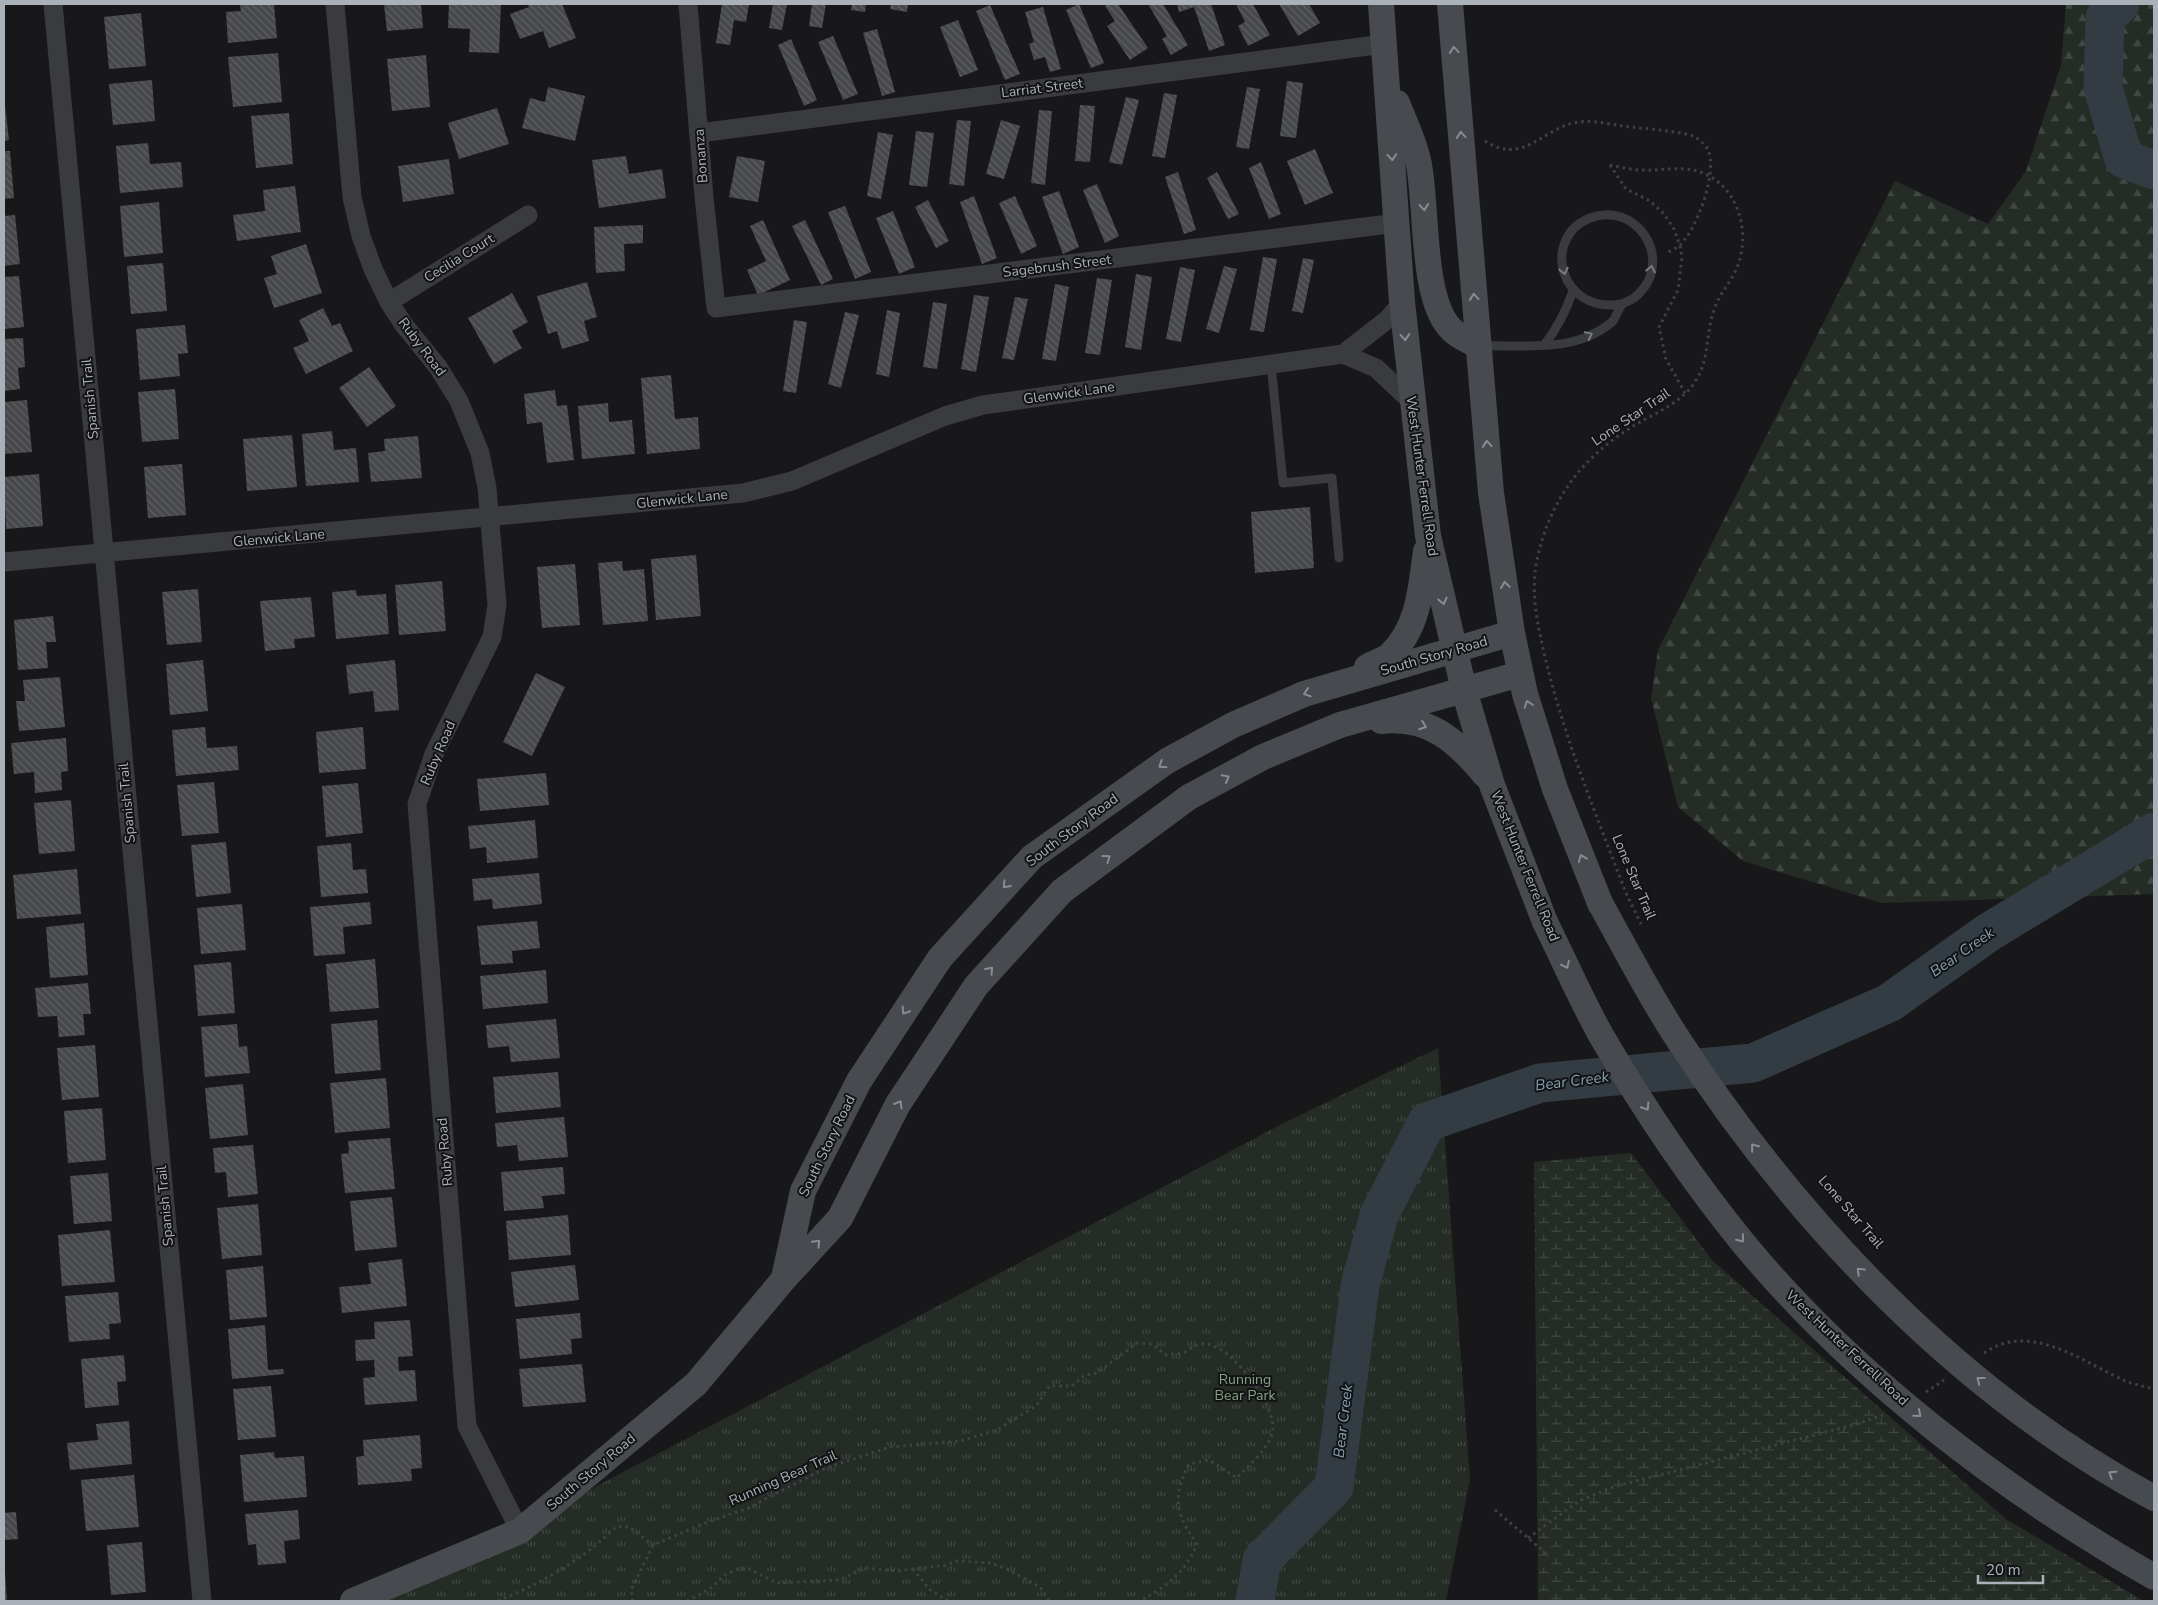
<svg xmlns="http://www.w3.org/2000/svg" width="2158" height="1605" font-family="'Nunito Sans',sans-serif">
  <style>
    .grass { fill: url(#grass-tufts) }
    .forest { fill: url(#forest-firs) }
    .wetland { fill: url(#wetland-marsh) }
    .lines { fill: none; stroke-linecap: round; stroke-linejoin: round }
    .river { stroke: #323c42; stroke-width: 39 }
    .building { fill: url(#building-back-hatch) }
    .path { stroke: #3f4245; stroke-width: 3; stroke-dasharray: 2.5 4; stroke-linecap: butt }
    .lane { stroke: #393b3e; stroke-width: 9 }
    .street { stroke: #393b3e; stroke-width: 19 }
    .secondary { stroke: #474a4e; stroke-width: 26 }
    .path-bridge { stroke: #3f4245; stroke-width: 3; stroke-dasharray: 2.5 4; stroke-linecap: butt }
    .secondary-bridge { stroke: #474a4e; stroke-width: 26 }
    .oneway { stroke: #888d93 }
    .oneway2 { stroke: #787c81 }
    .labels { text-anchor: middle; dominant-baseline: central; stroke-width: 4; stroke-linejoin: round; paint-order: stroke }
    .street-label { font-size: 14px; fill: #abb1b8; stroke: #131315 }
    .park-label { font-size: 14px; fill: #85a284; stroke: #131315 }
    .water-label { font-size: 15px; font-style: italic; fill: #85a1b0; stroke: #131315 }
  </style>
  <defs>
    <pattern id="grass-tufts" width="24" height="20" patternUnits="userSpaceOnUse" patternTransform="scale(1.25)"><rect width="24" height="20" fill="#242c25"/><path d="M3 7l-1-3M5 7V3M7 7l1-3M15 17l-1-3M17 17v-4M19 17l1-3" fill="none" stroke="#414843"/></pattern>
    <pattern id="forest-firs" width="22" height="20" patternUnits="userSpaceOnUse" patternTransform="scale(1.25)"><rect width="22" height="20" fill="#242c25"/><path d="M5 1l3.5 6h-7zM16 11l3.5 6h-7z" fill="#414843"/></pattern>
    <pattern id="wetland-marsh" width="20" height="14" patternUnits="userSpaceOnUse" patternTransform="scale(1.25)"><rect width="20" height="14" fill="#242c25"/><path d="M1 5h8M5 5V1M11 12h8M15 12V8" fill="none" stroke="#414843"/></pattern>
    <pattern id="building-back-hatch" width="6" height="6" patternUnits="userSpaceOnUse" patternTransform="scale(1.25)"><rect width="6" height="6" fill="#47484c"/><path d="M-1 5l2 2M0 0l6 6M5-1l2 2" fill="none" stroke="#5f6064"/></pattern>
  </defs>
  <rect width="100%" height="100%" fill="#18181a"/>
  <path class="grass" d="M1438,1048l32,431 -24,122h-1073l42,-19 869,-459z"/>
  <path class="forest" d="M2066,4h88v890l-272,9 -139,-42 -65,-54 -27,-109 7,-48 237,-469 93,43 38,-53 35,-106z"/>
  <path class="wetland" d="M1631,1153l81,107 294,259 138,82h-606l-4,-439z"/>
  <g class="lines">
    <path class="river" d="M2120,4l-15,14 -2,70 21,71 30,11
      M1255,1601l7,-41 72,-73 26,-201 19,-71 48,-93 113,-39 213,-20 136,-60 100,-71 165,-100"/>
  </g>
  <path class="building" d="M240,4h34l3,34 -49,5 -2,-31 15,-1z
    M384,4h37l2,24 -36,3z
    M449,4h52l-2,49 -30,-1 1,-23 -22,-1z
    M528,4h34l14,34 -27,10 -6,-17 -23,8 -10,-25 19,-7z
    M722,4h27l-3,18 -12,-2 -4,25 -14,-2z
    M773,4h14l-5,26 -13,-2z
    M812,4h14l-4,24 -13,-2z
    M852,4h14l-1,8 -14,-2z
    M891,4h17l-1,8 -17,-3z
    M1079,4l25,59 -13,5 -25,-58z
    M1108,4h10l30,44 -18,12 -23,-34 8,-5 -10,-15z
    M1148,4h15l25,41 -17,10 -9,-16 5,-3z
    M1177,4h34l14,41 -16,6 -15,-44 -15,5z
    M1236,4h17l17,31 -22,11 -10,-20 7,-4z
    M1279,4h30l11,19 -22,13z
    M990,5l30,69 -15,6 -29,-69z
    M1043,7l18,62 -11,3 -5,-15 -11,3 -5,-16 5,-2 -9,-30z
    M141,13l5,53 -37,3 -5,-52z
    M958,20l20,50 -18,7 -20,-50z
    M877,29l18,63 -13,4 -19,-63z
    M833,36l25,58 -15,6 -25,-58z
    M791,39l26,61 -13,6 -26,-61z
    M278,53l4,49 -49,5 -5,-50z
    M426,55l4,52 -38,4 -5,-52z
    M152,80l3,41 -42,4 -4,-41z
    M1287,81l16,2 -7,55 -16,-2z
    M548,87l37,9 -10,45 -53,-13 8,-30 15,4z
    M1247,87l13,2 -11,60 -13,-2z
    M1164,93l13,2 -12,63 -13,-2z
    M4,97l5,43 -5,1z
    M1126,97l13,3 -17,65 -13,-3z
    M1080,105l15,1 -5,56 -15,-1z
    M497,108l12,36 -50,15 -11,-36z
    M1039,110l13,1 -7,74 -14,-2z
    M289,113l4,51 -37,4 -5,-52z
    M957,120l14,1 -7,65 -15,-2z
    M1001,120l19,6 -16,53 -18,-5z
    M916,131l18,2 -7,54 -18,-2z
    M878,132l15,3 -12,64 -14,-3z
    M148,143l2,21 31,-2 2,25 -63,6 -4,-47z
    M1315,149l18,44 -28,12 -18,-44z
    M4,151h6l4,47 -10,1z
    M626,156l3,18 33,-5 4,29 -67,10 -7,-48z
    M737,156l28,5 -7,41 -29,-5z
    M449,159l5,35 -51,8 -5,-36z
    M1261,162l20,52 -12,5 -20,-51z
    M1178,172l18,58 -12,4 -19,-57z
    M1217,172l22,42 -11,5 -21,-41z
    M1097,184l22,52 -14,7 -22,-53z
    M295,186l6,46 -64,9 -4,-26 32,-4 -2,-21z
    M1059,191l20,56 -16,7 -21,-57z
    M974,196l23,62 -15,6 -22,-62z
    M1015,196l22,50 -16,8 -22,-51z
    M928,200l21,41 -13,7 -21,-41z
    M159,202l4,51 -39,4 -4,-51z
    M845,206l26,66 -16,7 -27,-67z
    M893,211l22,56 -16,7 -23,-56z
    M15,215l5,49 -16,2v-50z
    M763,220l27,60 -32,15 -11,-25 19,-9 -16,-35z
    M805,220l28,59 -12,6 -29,-59z
    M643,225v18l-19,1 1,27 -29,2 -2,-46z
    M306,244l16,49 -48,15 -10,-30 13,-4 -6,-18z
    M1263,257l14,2 -13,73 -14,-2z
    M1303,258l11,2 -11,53 -11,-2z
    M163,263l4,48 -36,3 -4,-48z
    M1224,266l13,3 -18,64 -13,-4z
    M1180,267l15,3 -14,72 -15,-3z
    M1136,274l16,3 -11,73 -16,-3z
    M19,276l5,51 -20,2v-52z
    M1097,278l15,2 -12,75 -15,-2z
    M587,282l10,35 -13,4 5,20 -27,8 -5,-18 -9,3 -11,-38z
    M1055,284l14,3 -13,74 -14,-2z
    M512,293l16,29 -16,9 10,17 -28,16 -26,-46z
    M974,295l15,2 -13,75 -15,-3z
    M1015,297l13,2 -14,61 -12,-2z
    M933,302l14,2 -10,65 -14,-2z
    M323,308l9,18 8,-3 13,28 -47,23 -13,-26 16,-7 -10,-21z
    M887,310l13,3 -11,64 -13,-3z
    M845,312l14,3 -18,73 -13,-4z
    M794,320l13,2 -11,71 -13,-2z
    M185,325l3,28 -10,1 2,22 -40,4 -4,-51z
    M23,338l2,29 -7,1 2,21 -16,2v-52z
    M369,367l27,39 -29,21 -28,-39z
    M671,375l4,44 23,-2 2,32 -53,5 -6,-76z
    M175,389l4,50 -37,3 -4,-50z
    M555,390l2,16 10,-1 7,55 -27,3 -5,-41 -15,2 -3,-30z
    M27,400l5,52 -28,2v-52z
    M608,403l1,19 23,-2 3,34 -53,5 -4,-53z
    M332,431l2,19 22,-2 3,34 -53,4 -4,-52z
    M292,435l5,52 -50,4 -4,-52z
    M418,436l4,42 -51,4 -3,-29 17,-2 -1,-12z
    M182,464l4,51 -38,3 -4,-51z
    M39,474l4,52 -37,3 -2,-52z
    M1310,507l4,61 -59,5 -4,-61z
    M696,555l5,61 -45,4 -5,-61z
    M622,561l1,10 21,-2 4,52 -45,4 -5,-62z
    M575,564l5,61 -38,3 -5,-61z
    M442,581l4,50 -47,4 -4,-50z
    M198,589l4,53 -35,3 -5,-53z
    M356,590l1,6 29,-2 3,40 -53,5 -4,-47z
    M311,597l4,40 -21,2 1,9 -30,3 -5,-50z
    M53,616l3,26h-10l2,26 -30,2 -4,-50z
    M203,660l5,51 -38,4 -4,-51z
    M395,660l4,50 -24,2 -2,-21 -24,3 -3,-29z
    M536,673l29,14 -33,69 -29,-14z
    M60,677l5,50 -46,4 -3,-30h9l-2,-21z
    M205,727l2,21 30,-2 2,24 -63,6 -4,-46z
    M363,727l3,42 -47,4 -3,-41z
    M66,738l2,33 -7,1 1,18 -27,3 -1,-21 -20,2 -3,-31z
    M546,773l3,32 -69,6 -3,-32z
    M214,782l5,51 -37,3 -5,-51z
    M358,783l5,50 -37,4 -4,-51z
    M71,800l4,51 -36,3 -5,-51z
    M535,820l3,38 -51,5 -1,-16 -16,2 -2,-23z
    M226,842l5,51 -35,4 -5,-52z
    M351,843l2,27 13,-1 2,24 -47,4 -4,-51z
    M77,869l4,45 -64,5 -4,-44z
    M539,873l3,31 -49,5 -1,-10 -18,2 -2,-22z
    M370,902l2,22 -29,3 2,27 -31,2 -4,-49z
    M242,904l4,46 -45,4 -4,-46z
    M537,921l3,27 -28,3 1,12 -32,2 -4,-39z
    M84,923l4,52 -38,3 -4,-51z
    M375,959l4,49 -49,4 -4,-48z
    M231,962l4,51 -37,3 -4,-51z
    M546,970l2,33 -65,6 -3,-33z
    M88,983l3,31h-8l2,21 -26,2 -2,-21 -19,1 -3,-29z
    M556,1019l4,39 -49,4 -2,-16 -21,2 -2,-23z
    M377,1020l4,50 -46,4 -4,-50z
    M237,1024l2,23 8,-1 3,27 -45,4 -4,-50z
    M95,1045l4,52 -37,3 -5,-52z
    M558,1072l3,35 -65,6 -3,-36z
    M386,1078l4,50 -55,5 -5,-50z
    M243,1084l5,51 -38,4 -5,-51z
    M102,1108l4,52 -38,3 -4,-52z
    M564,1117l4,40 -49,4 -2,-16 -20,2 -2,-24z
    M390,1138l5,51 -50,4 -4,-39 8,-1 -1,-12z
    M253,1145l5,49 -30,3 -2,-25 -11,1 -2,-25z
    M563,1167l2,27 -23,2 2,12 -40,3 -3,-39z
    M108,1173l4,48 -38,3 -4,-48z
    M392,1197l5,50 -42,4 -5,-50z
    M258,1204l4,51 -40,4 -5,-51z
    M568,1215l3,40 -62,5 -3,-39z
    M110,1230l5,52 -53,4 -4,-51z
    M402,1259l5,47 -65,7 -3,-26 32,-3 -3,-21z
    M575,1265l4,35 -64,7 -4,-35z
    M263,1266l4,51 -37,3 -4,-50z
    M118,1292l3,31 -12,1 1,15 -41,3 -4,-46z
    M580,1313l2,25 -11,1 1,15 -52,5 -4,-40z
    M410,1320l3,36 -15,1 1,14 16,-1 2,31 -52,4 -2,-27 12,-1 -1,-17 -18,1 -1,-21 20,-1 -1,-17z
    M265,1325l3,45 15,-1 1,5 -52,5 -4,-50z
    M124,1355l2,26 -9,1 2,23 -34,3 -4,-49z
    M582,1364l4,38 -63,5 -4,-38z
    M271,1386l5,51 -38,3 -5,-51z
    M129,1421l3,43 -62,6 -3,-27 31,-3 -2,-16z
    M420,1435l2,33 -11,1 1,12 -54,4 -2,-28 8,-1 -1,-16z
    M274,1452l1,6 29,-2 3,41 -63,5 -4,-47z
    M134,1475l5,52 -53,4 -5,-51z
    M298,1510l2,29 -16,2 2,22 -28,2 -2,-21 -8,1 -3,-31z
    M16,1512l2,27 -14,1v-27z
    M142,1542l4,50 -35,3 -4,-50z
    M4,1571h1l2,30h-3z"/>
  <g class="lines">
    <path class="path" d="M1485,141c40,26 59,-16 95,-19 14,-2 29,2 42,4 24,3 49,4 72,10 5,4 11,8 14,14 10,22 -11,79 -28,95 -3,3 -9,5 -13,8
      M1610,165c10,2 21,5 32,5 19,1 37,-4 55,1 39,11 53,56 42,91 -5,17 -18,29 -24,45 -12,32 -2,58 -29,86 -15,14 -34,22 -51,32 -53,32 -85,74 -98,135 -7,34 1,67 9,101 19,79 51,156 80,232
      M1610,165l16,24 24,12 14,13 10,15 6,17 2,12 -4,32 -19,37 7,32 19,34
      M1984,1353c48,-33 101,11 144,29 9,3 18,5 26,7
      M1926,1392l18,-12
      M1495,1510l53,45
      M1528,1538l51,-37 34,-14 244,-63 26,-9
      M913,1569l16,20 19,12
      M498,1601c44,-18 84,-41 118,-74h13l24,18
      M633,1601l-2,-11 22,-45 55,-23 40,-14 78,-40 64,-21 70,-6 37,-11 40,-25 12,-19h23l13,-11 12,-2 40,-30 15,1 14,11c6,-1 13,-1 19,-3 7,-4 13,-9 21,-8 25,1 68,60 67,84 -1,19 -25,37 -36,50l-28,-18 -20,4c-17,34 -14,49 8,80 -10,27 -33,45 -58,57
      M687,1601l23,-12 15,-14 12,-6 10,-1 30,15 62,-3 26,-12 30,3 52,-6 9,-4 35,2 16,6 33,18 9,14"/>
    <path class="lane" d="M1545,344c13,-17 21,-33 28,-53
      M1480,346c32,-1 80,4 109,-10 7,-3 17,-9 23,-14 4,-4 5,-11 9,-16 3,-4 9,-5 13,-8 7,-5 15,-16 17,-24 10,-37 -26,-70 -61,-56 -50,20 -30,97 32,86
      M1271,364l12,119 49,-5 7,80"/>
    <path class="street" d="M53,4l149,1597
      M335,4l17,193 9,39 12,33 16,33 15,23 34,42 21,34 21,52 7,35 10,117 -5,32 -58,117 -17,50 50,622 53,105
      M688,4l16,193 12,111 681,-85
      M699,133l685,-89
      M389,302l139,-87
      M1343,354l33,14 35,33
      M4,562l739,-69 49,-12 153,-65 38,-11 360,-51 45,-35 14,-17"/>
    <path class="secondary" d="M1381,4l21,298 26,234 36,154 28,95 53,137
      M1450,4l41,489 21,140 13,61 30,95 45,114
      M1397,103c7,18 17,38 21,57 10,43 2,140 34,170 7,7 18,11 26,16
      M1367,667c7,-4 18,-7 24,-13 28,-27 30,-67 35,-103
      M1381,721c48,-5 75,19 104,54
      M784,1278l19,-87 56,-110 81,-123 92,-101 135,-96 66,-36 71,-31 208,-61
      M353,1601l167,-70 176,-147 88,-105 56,-61 58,-114 78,-118 86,-95 127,-94 74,-40 77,-32 180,-51"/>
    <path class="path-bridge" d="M1626,893l15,31"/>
    <path class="secondary-bridge" d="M1600,903c24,43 47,88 74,130 120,186 283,359 480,465
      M1545,922c19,38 36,78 57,115 42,72 89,142 142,207 110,133 261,248 410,333"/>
  </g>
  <defs><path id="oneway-chevron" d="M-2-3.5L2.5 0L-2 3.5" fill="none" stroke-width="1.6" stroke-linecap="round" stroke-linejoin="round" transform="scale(1.25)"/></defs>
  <g class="oneway">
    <use href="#oneway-chevron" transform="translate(1454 50) rotate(-95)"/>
    <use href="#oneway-chevron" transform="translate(1461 135) rotate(-95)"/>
    <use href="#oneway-chevron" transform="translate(1392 157) rotate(86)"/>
    <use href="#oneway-chevron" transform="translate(1424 207) rotate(85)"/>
    <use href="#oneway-chevron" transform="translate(1474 297) rotate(-95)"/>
    <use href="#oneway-chevron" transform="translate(1405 337) rotate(85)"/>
    <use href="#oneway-chevron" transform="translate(1487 444) rotate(-95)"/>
    <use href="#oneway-chevron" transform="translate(1505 585) rotate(-98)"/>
    <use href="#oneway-chevron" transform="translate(1443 601) rotate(77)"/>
    <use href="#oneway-chevron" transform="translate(1307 693) rotate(162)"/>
    <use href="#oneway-chevron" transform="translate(1528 704) rotate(-108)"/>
    <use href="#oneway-chevron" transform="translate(1423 726) rotate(20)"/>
    <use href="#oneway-chevron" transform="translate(1162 765) rotate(146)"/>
    <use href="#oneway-chevron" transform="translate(1226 778) rotate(-28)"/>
    <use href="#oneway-chevron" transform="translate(1107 858) rotate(-36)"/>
    <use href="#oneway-chevron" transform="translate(1582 858) rotate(-112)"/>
    <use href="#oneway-chevron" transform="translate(1006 885) rotate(132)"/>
    <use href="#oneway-chevron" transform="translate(1566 965) rotate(64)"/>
    <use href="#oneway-chevron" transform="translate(990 970) rotate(-48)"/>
    <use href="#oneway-chevron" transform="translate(905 1011) rotate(123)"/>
    <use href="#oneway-chevron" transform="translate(899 1104) rotate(-60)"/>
    <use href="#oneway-chevron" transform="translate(1646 1107) rotate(58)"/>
    <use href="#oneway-chevron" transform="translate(1754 1147) rotate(-129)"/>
    <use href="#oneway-chevron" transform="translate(1741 1239) rotate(52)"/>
    <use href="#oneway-chevron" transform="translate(817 1243) rotate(-47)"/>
    <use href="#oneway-chevron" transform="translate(1860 1271) rotate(-136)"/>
    <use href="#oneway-chevron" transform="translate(1980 1380) rotate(-142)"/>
    <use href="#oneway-chevron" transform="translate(1918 1414) rotate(40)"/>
    <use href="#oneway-chevron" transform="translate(2112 1474) rotate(-147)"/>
  </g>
  <g class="oneway2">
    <use href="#oneway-chevron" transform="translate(1651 269) rotate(-79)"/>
    <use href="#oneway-chevron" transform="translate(1564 271) rotate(77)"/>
    <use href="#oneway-chevron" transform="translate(1589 335) rotate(-26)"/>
  </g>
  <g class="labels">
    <g class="street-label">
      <text transform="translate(1042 88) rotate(-7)">Larriat Street</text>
      <text transform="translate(701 156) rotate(-94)">Bonanza</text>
      <text transform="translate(459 258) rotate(-32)">Cecilia Court</text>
      <text transform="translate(1057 266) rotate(-7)">Sagebrush Street</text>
      <text transform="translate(422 347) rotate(53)">Ruby Road</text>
      <text transform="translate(1069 393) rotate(-8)">Glenwick Lane</text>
      <text transform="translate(90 399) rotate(-95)">Spanish Trail</text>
      <text transform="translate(1631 417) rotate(-34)">Lone Star Trail</text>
      <text transform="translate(1422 476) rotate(82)">West Hunter Ferrell Road</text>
      <text transform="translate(682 499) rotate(-6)">Glenwick Lane</text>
      <text transform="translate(279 538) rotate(-5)">Glenwick Lane</text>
      <text transform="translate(1434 656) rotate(-16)">South Story Road</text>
      <text transform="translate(438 753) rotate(-67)">Ruby Road</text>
      <text transform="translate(127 803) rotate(-95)">Spanish Trail</text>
      <text transform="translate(1072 830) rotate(-37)">South Story Road</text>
      <text transform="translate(1525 866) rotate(68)">West Hunter Ferrell Road</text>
      <text transform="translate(1634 877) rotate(67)">Lone Star Trail</text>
      <text transform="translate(827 1146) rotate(-64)">South Story Road</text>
      <text transform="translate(445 1152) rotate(-95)">Ruby Road</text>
      <text transform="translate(165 1206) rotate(-95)">Spanish Trail</text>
      <text transform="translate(1851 1212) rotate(49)">Lone Star Trail</text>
      <text transform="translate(1847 1348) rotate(43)">West Hunter Ferrell Road</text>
      <text transform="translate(591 1472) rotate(-40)">South Story Road</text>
      <text transform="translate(783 1478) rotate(-24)">Running Bear Trail</text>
    </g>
    <g class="park-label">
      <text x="1245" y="1379">Running<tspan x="1245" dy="16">Bear Park</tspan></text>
    </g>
    <g class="water-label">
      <text transform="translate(1962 952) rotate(-35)">Bear Creek</text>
      <text transform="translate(1572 1081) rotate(-7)">Bear Creek</text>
      <text transform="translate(1343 1421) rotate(-83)">Bear Creek</text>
    </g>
  </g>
  <rect width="2158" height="1605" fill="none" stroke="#abb1b8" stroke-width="10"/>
  <path d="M1978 1575v8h65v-8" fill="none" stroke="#abb1b8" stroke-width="2.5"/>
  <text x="1986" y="1575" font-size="15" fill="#abb1b8" stroke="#131315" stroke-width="4" paint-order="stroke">20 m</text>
</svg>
